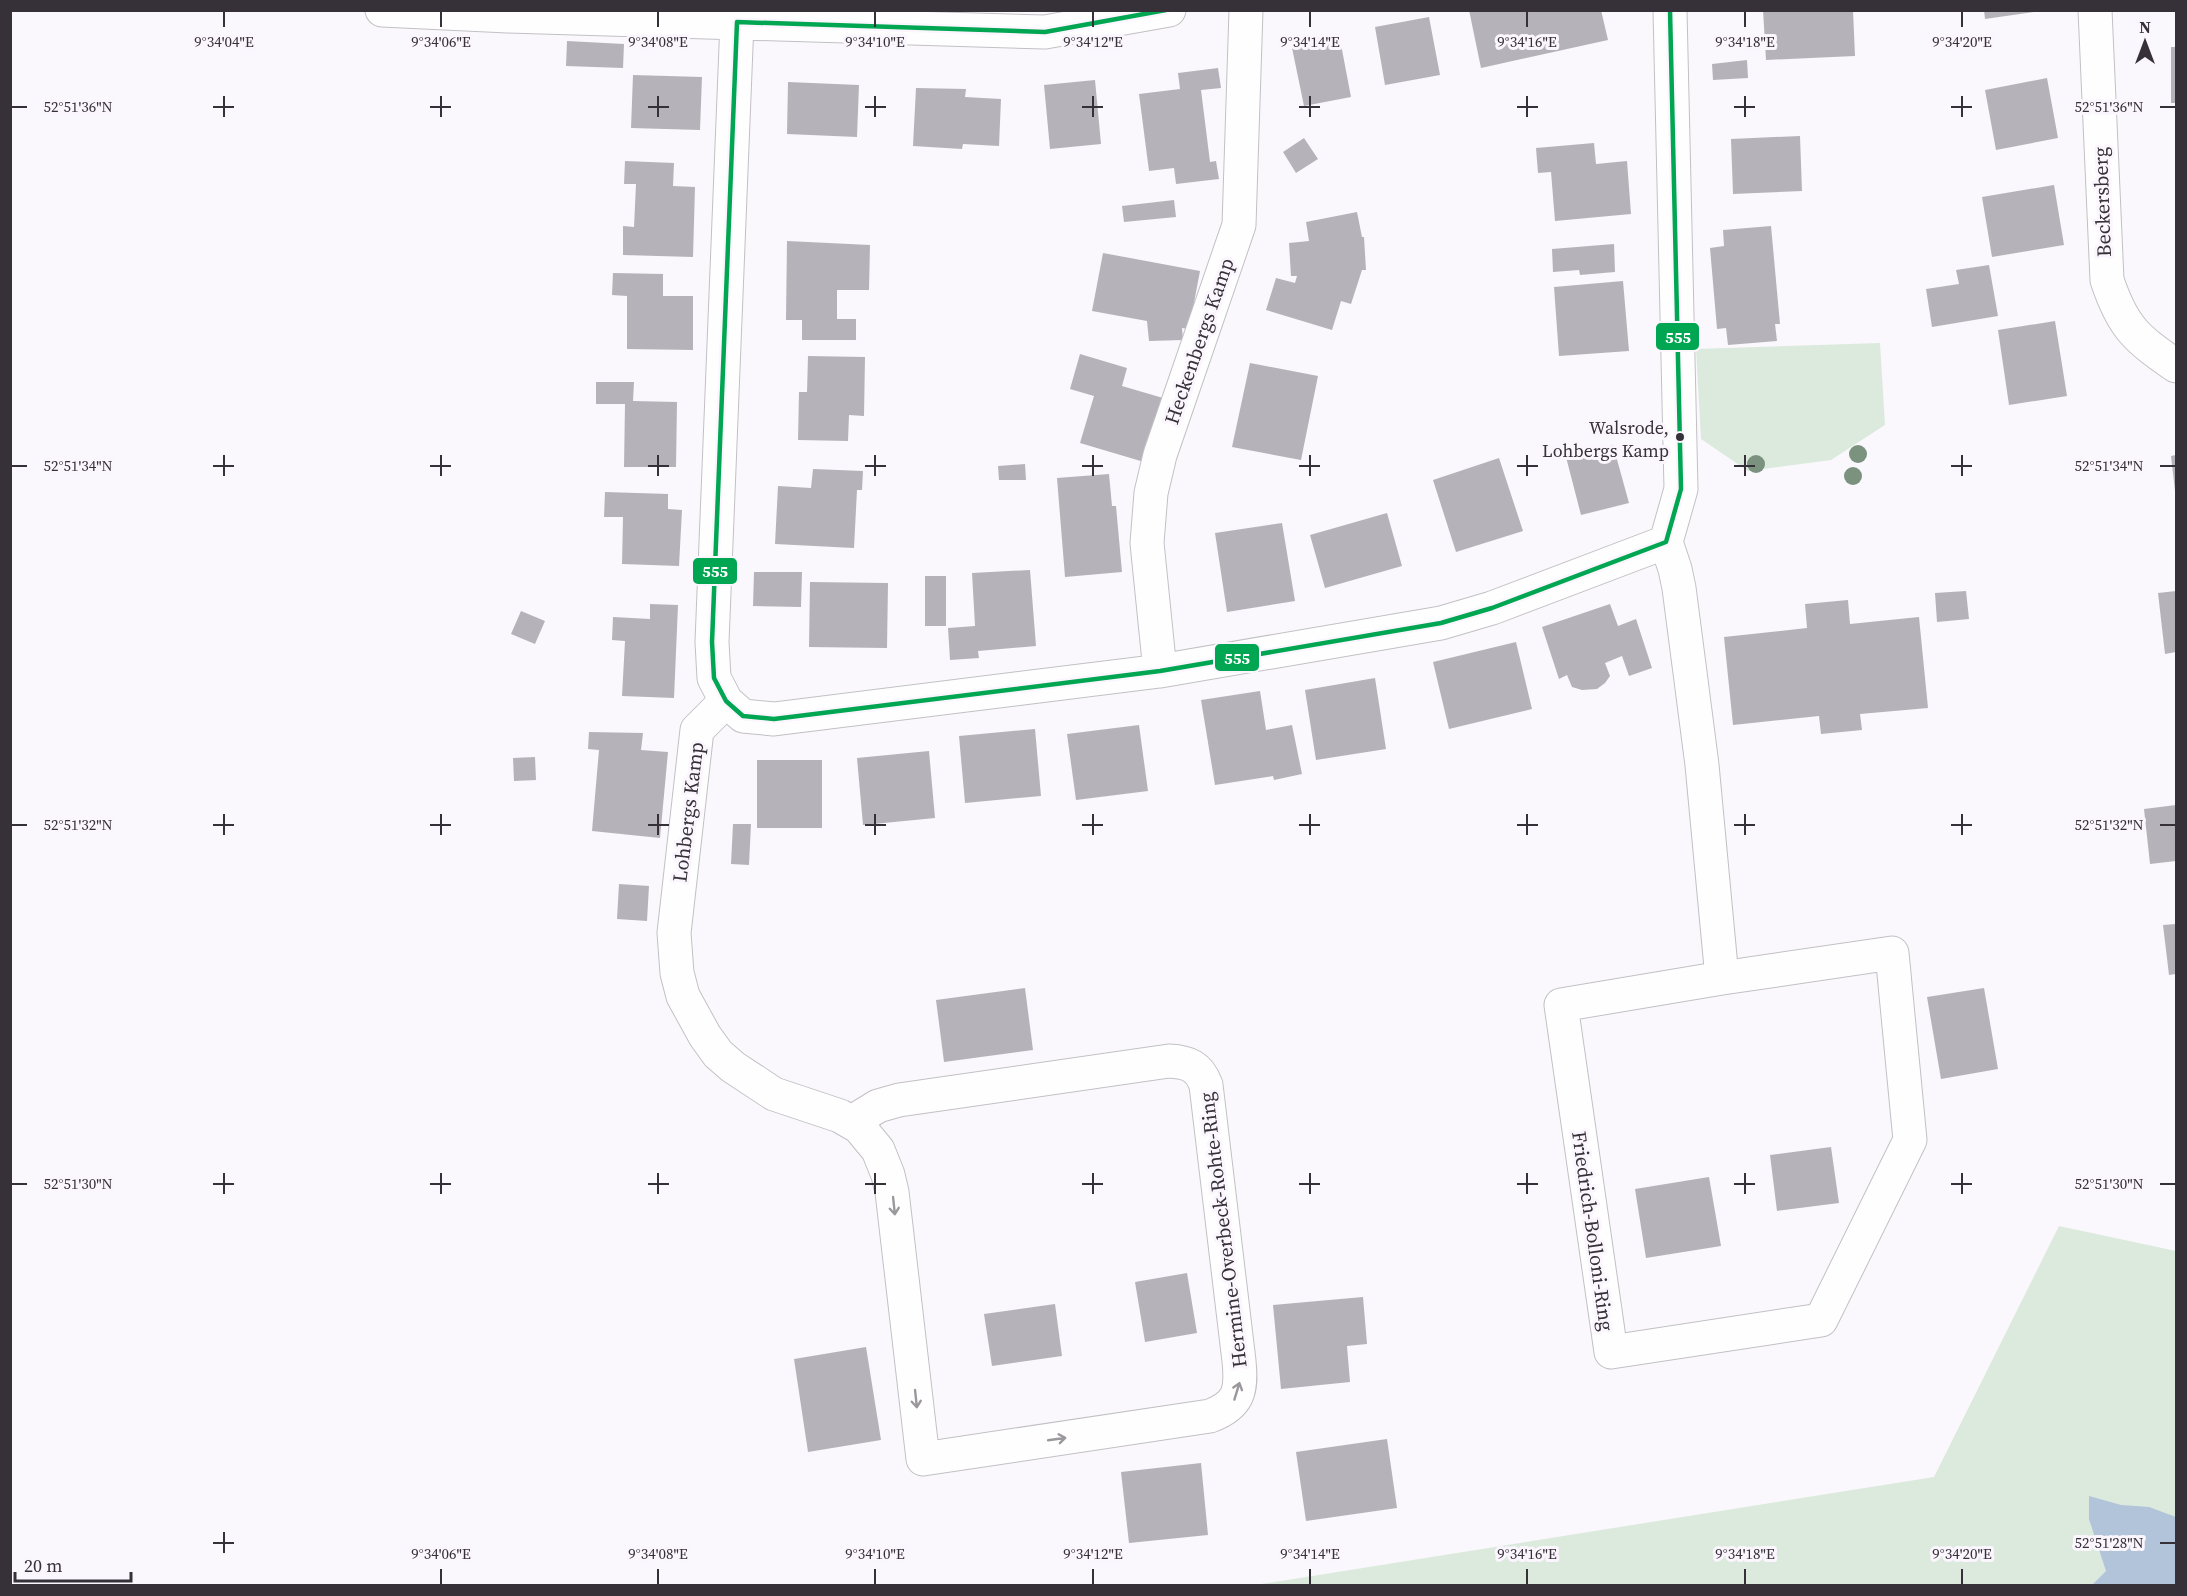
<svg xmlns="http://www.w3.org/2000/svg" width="2187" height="1596" font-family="'Source Serif 4',serif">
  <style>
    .green { fill: #dceadd }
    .water { fill: #b1c4d9 }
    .building { fill: #b6b2b9 }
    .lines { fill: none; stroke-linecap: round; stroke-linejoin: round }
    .minor-casing { stroke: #c2c0c4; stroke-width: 35 }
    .minor { stroke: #fefeff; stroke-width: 33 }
    .bus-1-casing { stroke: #fbf6fe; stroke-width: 9 }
    .bus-1 { stroke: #00a651; stroke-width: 4.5 }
    .tree { fill: #7b927f }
    .oneway { stroke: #9a989c }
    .ticks { fill: none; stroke: #363138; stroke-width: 2 }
    .bus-dot { fill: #363138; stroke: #fbf6fe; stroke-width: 2 }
    .labels { text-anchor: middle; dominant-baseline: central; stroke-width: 6; stroke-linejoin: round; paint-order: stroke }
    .bus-label { font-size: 18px; fill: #363138; stroke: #fbf6fe; text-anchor: end }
    .street-label { font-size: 20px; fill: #363138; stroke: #fbf6fe }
    .ticks-label { font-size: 15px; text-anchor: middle; fill: #363138; stroke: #fbf6fe; stroke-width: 6; stroke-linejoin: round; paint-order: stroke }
    .line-badge { stroke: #fbf6fe; stroke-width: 2 }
    .badge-label { font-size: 16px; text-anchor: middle; font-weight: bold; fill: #fff }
  </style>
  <rect width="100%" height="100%" fill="#faf8fc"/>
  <path class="green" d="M1880,343l5,82 -54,35 -83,11 -47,-32 -5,-90z
    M2059,1226l117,25v334l-927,1 685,-109z"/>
  <path class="water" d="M2089,1496l32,9 28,2 27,10v68h-84l14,-14 -17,-52z"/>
  <path class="building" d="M1469,10h132l7,30 -127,28z
    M1763,10h90l2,46 -89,4z
    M1984,10h50v2l-49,7z
    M1429,17l11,58 -55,10 -10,-58z
    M1339,34l12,63 -47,9 -13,-63z
    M567,41l57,3 -1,24 -57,-2z
    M2171,47h5v56h-5z
    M1747,60l1,18 -35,2 -1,-16z
    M1218,68l3,20 -20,2 9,72 6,-1 3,18 -43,5 -2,-16 -25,3 -10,-77 41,-5 -2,-16z
    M633,75l69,2 -2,53 -69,-2z
    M2047,78l11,60 -62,12 -11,-60z
    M1095,80l6,64 -51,5 -6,-64z
    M788,82l71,3 -2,52 -70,-3z
    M916,88l50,1 -1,8 36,2 -2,47 -36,-2 -1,5 -49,-3z
    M1800,136l2,55 -69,3 -2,-55z
    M1304,138l14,21 -22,14 -13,-21z
    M1594,143l2,21 31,-3 4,53 -76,7 -4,-49 -13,1 -2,-25z
    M625,161l49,2 -1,23 22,1 -2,70 -70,-2v-29l11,1 2,-43h-12z
    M2054,185l10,60 -72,12 -10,-60z
    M1174,200l2,17 -52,5 -2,-16z
    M1357,212l5,25h2l2,33h-4l-11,34 -10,-3 -9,29 -66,-20 10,-32 19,5 2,-7h-6l-2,-33 20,-2 -3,-19z
    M1771,226l9,98h-5l2,17 -49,4 -2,-17 -9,1 -7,-81 14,-2 -1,-16z
    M787,241l83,4 -1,45h-32v29h19v21h-54v-20h-16z
    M1614,244l1,28 -35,3 -1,-5 -26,2 -1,-23z
    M1103,253l97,18 -11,58 -7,-1 1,12 -34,1 -2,-20 -55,-10z
    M1989,265l9,51 -66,11 -6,-38 33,-5 -3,-14z
    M613,273l50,1v22h30v54l-66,-1v-53l-15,-1z
    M1623,281l6,70 -70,5 -5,-69z
    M2055,321l12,75 -58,9 -11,-75z
    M1080,354l47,14 -5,18 41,12 -19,64 -64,-19 14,-47 -24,-7z
    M808,356l57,1 -1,59 -15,-1 -1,26 -50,-1 1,-48h8z
    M1250,363l68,13 -17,84 -69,-13z
    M596,382h38l-1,19 44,1 -1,65h-52l1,-63h-29z
    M1613,445l16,58 -48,12 -15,-58z
    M2176,455v36h-1l-4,-35z
    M1499,458l24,73 -67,21 -23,-72z
    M1025,464l1,16h-27l-1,-14z
    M813,469l50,2 -1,19h-5l-3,58 -79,-4 3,-58 33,2z
    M1109,474l3,32h4l6,66 -57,5 -8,-99z
    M605,492l63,2v15l14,1 -3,56 -57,-2 1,-47h-19z
    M1387,513l15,53 -77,22 -15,-53z
    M1282,523l13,78 -68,11 -12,-79z
    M1030,570l6,76 -58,5 1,7 -29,2 -2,-32 27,-2 -3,-53z
    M754,572h48l-1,35 -48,-1z
    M925,576h21v50h-21z
    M810,582l78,1 -1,65 -78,-1z
    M1966,591l3,28 -32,3 -2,-29z
    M2176,591v61l-11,2 -7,-61z
    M1848,600l2,24 69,-7 9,91 -68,6 2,16 -41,4 -2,-18 -86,9 -9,-88 83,-9 -2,-24z
    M650,604l28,1 -4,93 -52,-2 3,-55 -13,-1 1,-23 37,2z
    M1610,604l8,22 18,-7 16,49 -23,8 -7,-20 -17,7 5,13 -5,7 -8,6 -15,1 -10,-3 -5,-12 -8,4 -17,-52z
    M521,611l24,10 -10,23 -24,-10z
    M1516,642l16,67 -83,20 -16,-67z
    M1375,678l11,71 -70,11 -11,-70z
    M1260,691l6,39 26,-5 10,49 -28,6 -1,-4 -58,9 -14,-85z
    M1139,725l9,66 -72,9 -9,-66z
    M1035,729l6,67 -76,7 -6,-67z
    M589,732l54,1 -2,17 27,2 -8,86 -68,-7 7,-81 -11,-1z
    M929,751l6,67 -72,7 -6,-67z
    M535,757l1,23 -22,1 -1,-23z
    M757,760h65v68h-65z
    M2176,805v56l-26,3 -6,-55z
    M733,824h18l-2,41 -18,-1z
    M619,884l30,2 -2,35 -30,-2z
    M2176,924v50l-7,1 -6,-50z
    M1025,988l8,62 -89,12 -8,-62z
    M1984,988l14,81 -57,10 -14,-82z
    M1831,1147l8,56 -62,8 -7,-56z
    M1709,1177l12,69 -75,12 -11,-69z
    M1187,1273l10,60 -52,9 -10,-60z
    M1363,1297l4,47 -20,2 3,36 -69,7 -8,-84z
    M1055,1304l7,52 -70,10 -8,-52z
    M866,1347l15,93 -73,12 -14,-93z
    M1387,1439l10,69 -91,13 -10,-69z
    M1201,1463l7,72 -79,8 -8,-71z"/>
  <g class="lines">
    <g class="minor-casing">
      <path id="minor" d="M382,10l126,6 537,16 124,-22
        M2095,10l12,270c16,48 29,58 69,86
        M737,22l-25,620 2,36 12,23 17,15 31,3 386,-48 281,-48 51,-15 174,-66
        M1666,542l15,-53 -11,-479
        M1666,542l9,27 4,19 23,177 20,213
        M1160,671l-13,-128 4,-50 9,-38 79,-230 7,-215
        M726,701l-29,29 -23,203 3,40 6,23 22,40 13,18 15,13 41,27 66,22 19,11 19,23 10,25 4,17 31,267 287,-43c29,-11 32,-25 29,-55l-33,-276c-7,-19 -18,-23 -37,-24l-270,39 -21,6 -26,16
        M1892,953l18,187 -89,180 -210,32 -50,-347 161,-27z"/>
    </g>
    <use href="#minor" class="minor"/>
    <g class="bus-1-casing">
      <path id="bus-1" d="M1166,10l-121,22 -308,-10 -25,620 2,36 12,23 17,15 31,3 386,-48 281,-48 51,-15 174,-66 15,-53 -11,-479"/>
    </g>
    <use href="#bus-1" class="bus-1"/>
  </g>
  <g class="tree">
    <circle cx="1858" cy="454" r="9"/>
    <circle cx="1756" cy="464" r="9"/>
    <circle cx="1853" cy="476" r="9"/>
  </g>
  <defs><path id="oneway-shaft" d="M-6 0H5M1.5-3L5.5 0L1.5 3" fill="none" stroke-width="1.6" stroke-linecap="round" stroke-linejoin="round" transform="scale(1.5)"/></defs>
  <g class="oneway">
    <use href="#oneway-shaft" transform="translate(894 1206) rotate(84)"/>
    <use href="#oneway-shaft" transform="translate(1237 1391) rotate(-73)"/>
    <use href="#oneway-shaft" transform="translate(916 1399) rotate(84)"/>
    <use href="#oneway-shaft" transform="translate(1057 1439) rotate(-8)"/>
  </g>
  <path class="ticks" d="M224,12v15M441,12v15M658,12v15M875,12v15M1093,12v15M1310,12v15M1527,12v15M1745,12v15M1962,12v15M224,96v21M441,96v21M658,96v21M875,96v21M1093,96v21M1310,96v21M1527,96v21M1745,96v21M1962,96v21M12,107h15M213,107h21M430,107h21M648,107h21M865,107h21M1082,107h21M1299,107h21M1517,107h21M1734,107h21M1951,107h21M2160,107h15M224,455v21M441,455v21M658,455v21M875,455v21M1093,455v21M1310,455v21M1527,455v21M1745,455v21M1962,455v21M12,466h15M213,466h21M430,466h21M648,466h21M865,466h21M1082,466h21M1299,466h21M1517,466h21M1734,466h21M1951,466h21M2160,466h15M224,814v21M441,814v21M658,814v21M875,814v21M1093,814v21M1310,814v21M1527,814v21M1745,814v21M1962,814v21M12,825h15M213,825h21M430,825h21M648,825h21M865,825h21M1082,825h21M1299,825h21M1517,825h21M1734,825h21M1951,825h21M2160,825h15M224,1173v21M441,1173v21M658,1173v21M875,1173v21M1093,1173v21M1310,1173v21M1527,1173v21M1745,1173v21M1962,1173v21M12,1184h15M213,1184h21M430,1184h21M648,1184h21M865,1184h21M1082,1184h21M1299,1184h21M1517,1184h21M1734,1184h21M1951,1184h21M2160,1184h15M224,1532v21M213,1543h21M2160,1543h15M441,1569v15M658,1569v15M875,1569v15M1093,1569v15M1310,1569v15M1527,1569v15M1745,1569v15M1962,1569v15"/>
  <circle class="bus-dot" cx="1680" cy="437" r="5"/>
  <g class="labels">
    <g class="bus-label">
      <text x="1669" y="427">Walsrode,<tspan x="1669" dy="23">Lohbergs Kamp</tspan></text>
    </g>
    <g class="street-label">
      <text transform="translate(2102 202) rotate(-92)">Beckersberg</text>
      <text transform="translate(1199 341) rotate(-71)">Heckenbergs Kamp</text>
      <text transform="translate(688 812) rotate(-83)">Lohbergs Kamp</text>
      <text transform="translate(1223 1230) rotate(-97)">Hermine-Overbeck-Rohte-Ring</text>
      <text transform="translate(1593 1231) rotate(82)">Friedrich-Bolloni-Ring</text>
    </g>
  </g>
  <g class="ticks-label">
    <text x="224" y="47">9°34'04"E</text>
    <text x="441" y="47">9°34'06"E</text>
    <text x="658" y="47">9°34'08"E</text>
    <text x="875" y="47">9°34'10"E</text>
    <text x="1093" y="47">9°34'12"E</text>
    <text x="1310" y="47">9°34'14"E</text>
    <text x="1527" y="47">9°34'16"E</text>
    <text x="1745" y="47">9°34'18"E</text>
    <text x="1962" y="47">9°34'20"E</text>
    <text x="78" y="112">52°51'36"N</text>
    <text x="2109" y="112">52°51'36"N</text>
    <text x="78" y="471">52°51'34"N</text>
    <text x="2109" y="471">52°51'34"N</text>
    <text x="78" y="830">52°51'32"N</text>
    <text x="2109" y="830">52°51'32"N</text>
    <text x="78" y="1189">52°51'30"N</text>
    <text x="2109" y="1189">52°51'30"N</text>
    <text x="2109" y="1548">52°51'28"N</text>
    <text x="441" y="1559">9°34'06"E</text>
    <text x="658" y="1559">9°34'08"E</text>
    <text x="875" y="1559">9°34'10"E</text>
    <text x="1093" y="1559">9°34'12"E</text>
    <text x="1310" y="1559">9°34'14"E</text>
    <text x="1527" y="1559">9°34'16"E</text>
    <text x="1745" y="1559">9°34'18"E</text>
    <text x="1962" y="1559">9°34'20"E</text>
  </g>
  <g class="line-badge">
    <rect x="1655" y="322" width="45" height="29" rx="6" fill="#00a651"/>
    <rect x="692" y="557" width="46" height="28" rx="6" fill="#00a651"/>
    <rect x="1214" y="643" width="46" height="29" rx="6" fill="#00a651"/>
  </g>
  <g class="badge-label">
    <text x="1678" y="343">555</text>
    <text x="715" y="577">555</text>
    <text x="1237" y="664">555</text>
  </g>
  <rect width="2187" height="1596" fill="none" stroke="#363138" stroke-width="24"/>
  <g transform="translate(2145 42)" stroke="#fbf6fe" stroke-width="4.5" paint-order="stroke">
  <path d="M0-4.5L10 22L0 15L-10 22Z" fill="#363138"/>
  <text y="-9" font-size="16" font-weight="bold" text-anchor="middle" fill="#363138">N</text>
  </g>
  <path d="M15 1572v9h116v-9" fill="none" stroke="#363138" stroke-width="3"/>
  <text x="24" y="1572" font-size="18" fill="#363138" stroke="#fbf6fe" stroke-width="4.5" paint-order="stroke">20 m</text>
</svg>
